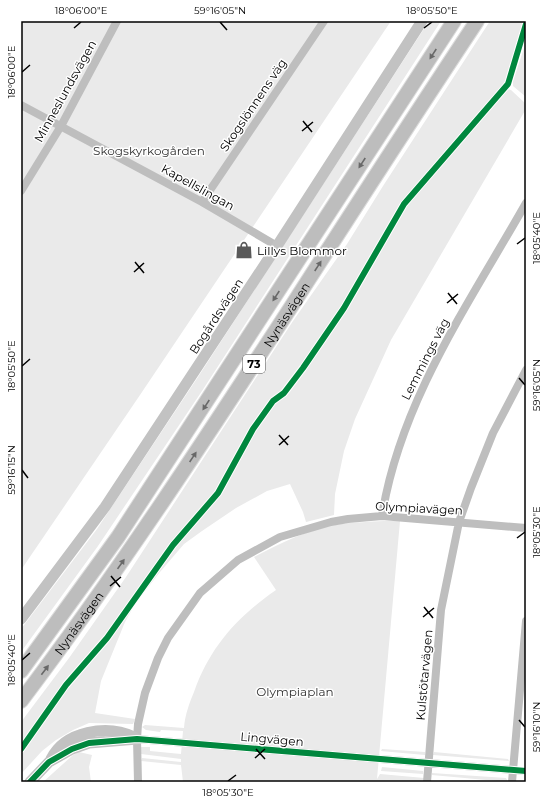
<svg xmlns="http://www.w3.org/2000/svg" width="547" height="803" font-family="Montserrat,sans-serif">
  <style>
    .green { fill: #eaeaea }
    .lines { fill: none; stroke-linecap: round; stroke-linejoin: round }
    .highway-casing { stroke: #dbdbdb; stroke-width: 16 }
    .street { stroke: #bebebe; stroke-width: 8 }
    .secondary { stroke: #c2c2c2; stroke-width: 11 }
    .highway { stroke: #bdbdbd; stroke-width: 14 }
    .cycleway-casing { stroke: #fff; stroke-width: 8 }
    .cycleway { stroke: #00873e; stroke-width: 6 }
    .oneway { fill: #686868 }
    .ticks { fill: none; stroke: #000; stroke-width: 1.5 }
    .labels { text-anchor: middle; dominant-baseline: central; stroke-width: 3; stroke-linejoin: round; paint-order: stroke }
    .shield { fill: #fff; stroke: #4c4c4c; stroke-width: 1 }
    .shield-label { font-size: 11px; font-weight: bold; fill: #000 }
    .street-label { font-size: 12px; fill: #000; stroke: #fff }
    .park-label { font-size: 12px; fill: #303030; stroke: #fff }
    .poi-label { font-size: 12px; fill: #000; stroke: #fff; text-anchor: start }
    .neatline { fill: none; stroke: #000; stroke-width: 1.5 }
    .ticks-label { font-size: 10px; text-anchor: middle; fill: #000 }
  </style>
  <rect width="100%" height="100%" fill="#fff"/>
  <path class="green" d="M21,21h370l-251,374 -119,175z
    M429,21h12l-239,370 -104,155 -77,106v-23l76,-100 101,-152z
    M490,21h35l-9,34 -8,24 -104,122 -3,5 4,3 11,-15 91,-105 4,1 15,14v5l-135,231 -36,79 -11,32 -9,43 -1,21 -28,7 -3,-10 -13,-28 -23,7 -31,17 -34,23 -18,13 -24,28 -25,32 -10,18 -24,59 -6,32 40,6 -2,5 -44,-1 -16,7 -17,10 -14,11 -21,23v-52l48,-64 57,-81 167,-256 54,-77 36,-58z
    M526,42v55l-13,-11v-5z
    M384,521h16l-23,258 3,-5 44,4 -1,4 -46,-1v1h-194l-2,-17 -40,-4 1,-3 39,4v-3l-40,-5v-7h9v4l31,3 2,-23 -22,-1 -1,2 -14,-2 -4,-3 3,-2 39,3c1,-13 5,-24 10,-36 16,-45 43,-75 82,-102l-22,-33c27,-14 56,-29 87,-33 14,-2 29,-2 43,-3z
    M382,749l43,3v3l-44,-4z
    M79,752l13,3 -3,12 2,15h-48l30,-27z
    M434,752l74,7 1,2 -76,-6z
    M382,767l41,4v3l-42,-3z
    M432,773l74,5 2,4 -76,-7z"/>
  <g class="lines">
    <g class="highway-casing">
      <g id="highway">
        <path d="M21,671l97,-134 336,-516"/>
        <path id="s1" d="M21,701c96,-127 183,-260 270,-394 61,-95 123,-191 186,-286"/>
      </g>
    </g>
    <path class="street" d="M21,105l181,97 75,44
      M21,191l40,-65 56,-105
      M202,202l122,-181
      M382,516c18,-115 88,-214 144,-313
      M137,739l389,32
      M138,782l-1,-43 1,-15 7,-31 13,-35 10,-20 32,-45 38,-33 42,-23 51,-15 17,-3 34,-3 144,12
      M427,782l14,-172 18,-88 12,-34 22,-55 33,-63
      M512,782l14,-161"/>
    <path class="secondary" d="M21,619l84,-112 172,-261 145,-225
      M51,759c14,-28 56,-35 83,-22
      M30,782l19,-20 23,-13 17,-6 48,-4"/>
    <use href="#highway" class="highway"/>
    <g class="cycleway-casing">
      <path id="cycleway" d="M21,749l45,-64 41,-47 66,-93 45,-52 35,-64 20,-28 11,-8 19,-25 41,-60 60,-104 104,-120 18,-60
        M30,782l19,-20 23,-13 17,-6 48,-4 389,32"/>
    </g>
    <use href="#cycleway" class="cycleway"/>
  </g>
  <defs><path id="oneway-solid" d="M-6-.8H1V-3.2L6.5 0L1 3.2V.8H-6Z"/></defs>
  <g class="oneway">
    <use href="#oneway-solid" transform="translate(433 54) rotate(123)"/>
    <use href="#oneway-solid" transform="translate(362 163) rotate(123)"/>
    <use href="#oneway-solid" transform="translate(318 266) rotate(-57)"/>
    <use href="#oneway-solid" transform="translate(276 296) rotate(123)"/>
    <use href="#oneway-solid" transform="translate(206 405) rotate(123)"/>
    <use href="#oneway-solid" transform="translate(193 457) rotate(-56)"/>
    <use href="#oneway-solid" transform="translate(121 564) rotate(-55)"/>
    <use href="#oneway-solid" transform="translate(45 670) rotate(-53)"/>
  </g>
  <path class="ticks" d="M220,22l7,8M74,28l7,-6M424,28l8,-6M22,72l8,-7M303,121l9,11M302,131l11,-9M517,244l8,-6M135,262l9,11M134,272l10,-9M448,293l9,11M447,303l11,-9M22,366l8,-7M519,378l6,7M279,435l9,10M279,445l10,-9M22,470l6,8M517,538l8,-6M111,576l9,11M110,586l11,-9M424,607l9,11M423,617l11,-9M22,660l8,-7M519,720l6,7M256,749l9,10M255,758l10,-9M228,781l8,-6"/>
  <defs>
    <g id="shop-bare" transform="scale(1.38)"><path d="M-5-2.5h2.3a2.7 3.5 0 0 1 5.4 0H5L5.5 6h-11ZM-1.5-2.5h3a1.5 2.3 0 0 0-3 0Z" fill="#595959" stroke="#fff" stroke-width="2.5" paint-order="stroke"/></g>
  </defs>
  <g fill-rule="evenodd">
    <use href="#shop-bare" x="244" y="250"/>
  </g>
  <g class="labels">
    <rect class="shield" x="243" y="355" width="22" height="18" rx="3"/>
    <g class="shield-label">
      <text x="254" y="364">73</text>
    </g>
    <g class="street-label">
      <text transform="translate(65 91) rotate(-61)">Minneslundsvägen</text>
      <text transform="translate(253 105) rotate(-56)">Skogslönnens väg</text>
      <text transform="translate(198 187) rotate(29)">Kapellslingan</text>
      <text stroke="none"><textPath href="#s1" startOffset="469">Nynäsvägen</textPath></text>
      <text transform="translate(216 316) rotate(-57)">Bogårdsvägen</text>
      <text transform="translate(425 359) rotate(-63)">Lemmings väg</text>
      <text transform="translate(419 508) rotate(3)">Olympiavägen</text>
      <text stroke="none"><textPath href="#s1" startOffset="97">Nynäsvägen</textPath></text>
      <text transform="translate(424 675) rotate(-85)">Kulstötarvägen</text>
      <text transform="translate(272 739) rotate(5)">Lingvägen</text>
    </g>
    <g class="park-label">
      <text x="149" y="150">Skogskyrkogården</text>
      <text x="295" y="691">Olympiaplan</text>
    </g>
    <g class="poi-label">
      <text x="257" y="250">Lillys Blommor</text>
    </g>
  </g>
  <rect width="547" height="803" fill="none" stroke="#ffffff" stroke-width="44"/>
  <rect x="22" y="22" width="503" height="759" class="neatline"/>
  <g class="ticks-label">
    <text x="81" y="14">18°06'00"E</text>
    <text x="220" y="14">59°16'05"N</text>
    <text x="432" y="14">18°05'50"E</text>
    <text transform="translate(11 72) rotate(-90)" y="4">18°06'00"E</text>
    <text transform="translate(536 238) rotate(-90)" y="4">18°05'40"E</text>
    <text transform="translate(11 366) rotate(-90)" y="4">18°05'50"E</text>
    <text transform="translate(536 385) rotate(-90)" y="4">59°16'05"N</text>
    <text transform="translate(11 470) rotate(-90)" y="4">59°16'15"N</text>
    <text transform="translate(536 532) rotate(-90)" y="4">18°05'30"E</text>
    <text transform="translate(11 660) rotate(-90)" y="4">18°05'40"E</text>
    <text transform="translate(536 727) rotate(-90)" y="4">59°16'10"N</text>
    <text x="228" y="796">18°05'30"E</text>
  </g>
</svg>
